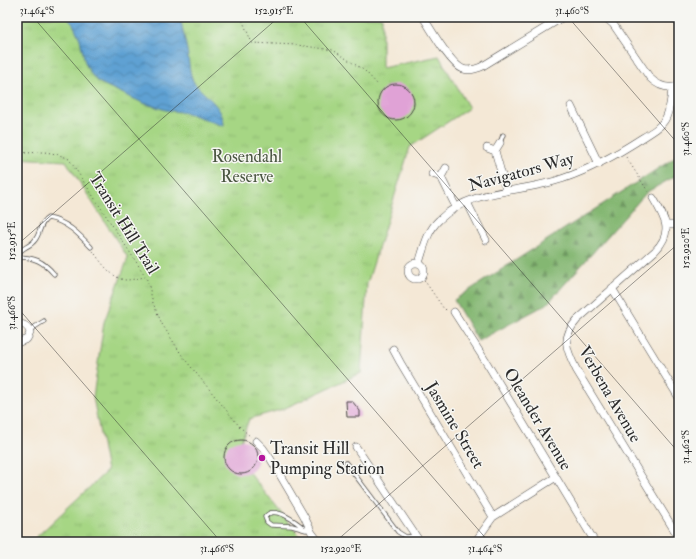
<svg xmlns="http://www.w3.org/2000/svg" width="696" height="559" font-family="'IM FELL Double Pica',serif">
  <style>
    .grass { fill: url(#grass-tufts); stroke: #688058 }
    .forest { fill: url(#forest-firs); stroke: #58714e }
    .water { fill: url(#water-waves); stroke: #44667f }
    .building { fill: #e0a2d6 }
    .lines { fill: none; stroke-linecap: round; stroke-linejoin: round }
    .service-casing { stroke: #494745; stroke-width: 5 }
    .minor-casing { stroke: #494745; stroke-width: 8 }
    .tertiary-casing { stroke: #494745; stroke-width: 10 }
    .path { stroke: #494745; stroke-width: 1; stroke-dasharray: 1 3; stroke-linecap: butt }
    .service { stroke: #fff; stroke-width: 3.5 }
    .minor { stroke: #fff; stroke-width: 7 }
    .tertiary { stroke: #fff; stroke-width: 9 }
    .ticks { fill: none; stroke: #2b2b2b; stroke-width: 1; stroke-opacity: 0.45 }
    .poi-dot { fill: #b5179e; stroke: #f6f6f2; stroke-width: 1.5 }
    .labels { text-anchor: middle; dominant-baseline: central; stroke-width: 3; stroke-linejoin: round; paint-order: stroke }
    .park-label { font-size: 17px; fill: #4a5641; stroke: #f6f6f2 }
    .street-label { font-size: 17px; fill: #2b2b2b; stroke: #f6f6f2 }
    .poi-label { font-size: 17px; fill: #2b2b2b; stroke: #f6f6f2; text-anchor: start }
    .neatline { fill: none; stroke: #2b2b2b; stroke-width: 1.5 }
    .ticks-label { font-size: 10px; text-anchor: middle; fill: #2b2b2b }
  </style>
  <defs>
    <pattern id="grass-tufts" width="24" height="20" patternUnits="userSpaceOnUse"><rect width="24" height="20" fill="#a6d684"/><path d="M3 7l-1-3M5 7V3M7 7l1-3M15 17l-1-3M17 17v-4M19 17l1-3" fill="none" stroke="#8fb872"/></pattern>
    <pattern id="forest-firs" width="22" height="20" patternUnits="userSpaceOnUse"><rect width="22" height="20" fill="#84b772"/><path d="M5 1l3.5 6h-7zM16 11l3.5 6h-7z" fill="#6c955e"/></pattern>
    <pattern id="water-waves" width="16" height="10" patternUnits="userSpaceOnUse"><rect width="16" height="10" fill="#5ea1d3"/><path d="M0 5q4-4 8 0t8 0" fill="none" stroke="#4e83ab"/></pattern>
  </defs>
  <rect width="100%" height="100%" fill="#f6f6f2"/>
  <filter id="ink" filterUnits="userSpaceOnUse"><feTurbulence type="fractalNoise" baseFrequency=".025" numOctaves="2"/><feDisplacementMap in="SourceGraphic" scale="8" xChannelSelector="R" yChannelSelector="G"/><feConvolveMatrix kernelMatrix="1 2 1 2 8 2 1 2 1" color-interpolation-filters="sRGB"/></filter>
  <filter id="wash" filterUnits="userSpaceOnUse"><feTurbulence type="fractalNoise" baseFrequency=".012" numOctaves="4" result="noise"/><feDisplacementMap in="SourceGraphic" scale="16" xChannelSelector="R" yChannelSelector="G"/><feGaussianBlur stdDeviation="0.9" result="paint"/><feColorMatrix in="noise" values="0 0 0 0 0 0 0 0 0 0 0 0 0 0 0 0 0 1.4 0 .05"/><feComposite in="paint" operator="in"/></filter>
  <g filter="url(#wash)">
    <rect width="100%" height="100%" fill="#f4e8d6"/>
    <path class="grass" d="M17,17h365v51l57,-12 30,52 -59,39 -43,137 -6,89 -78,36 -34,10 -13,37 68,86h-273l76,-71 -14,-74 11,-75 24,-64 -62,-97 -49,-3z"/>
    <path class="forest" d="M679,155v19l-32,18 -100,112 -69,37 -24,-41z"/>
    <path class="water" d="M66,17h114c2,11 5,22 7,33 2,9 2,27 8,34 10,12 29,23 29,42l-37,-13 -21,-3 -23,-7 -45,-21 -7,-8 -6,-11 -5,-24 -7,-15z"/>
    <g id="blocks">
      <path class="building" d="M378 102a18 18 0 1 1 36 0a18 18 0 1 1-36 0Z
        M346,401h6l8,10v6h-13z
        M224 457a17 17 0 1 1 34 0a17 17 0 1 1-34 0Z"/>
    </g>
  </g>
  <g filter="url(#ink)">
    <use href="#blocks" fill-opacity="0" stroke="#494745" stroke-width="1"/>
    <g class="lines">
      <g class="service-casing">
        <path id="service" d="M500,143l3,-8
          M17,255c5,-8 13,-8 18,-15 6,-7 4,-17 13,-22 18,3 31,16 43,29
          M17,257c17,0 26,4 37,17
          M30,330l14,-9
          M346,463l52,69 8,5 10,-1
          M306,530l-14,-4 -21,-1 -4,-3 -2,-5c9,-13 33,6 41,13l4,-1"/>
      </g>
      <g class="minor-casing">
        <path id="minor" d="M423,17c8,12 27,47 40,52 6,2 13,0 18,-2l82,-50
          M605,17l8,7 37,54c8,8 18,11 29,8
          M571,106l28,58
          M487,148l8,3 5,-8
          M495,151l11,39
          M432,174l9,3 5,-9
          M441,177l15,30
          M653,198c12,20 21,34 2,53l-78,69c-17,19 -10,31 0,51l102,167
          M467,202l19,38
          M667,225h12
          M408 271a8 8 0 1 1 16 0a8 8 0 1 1-16 0Z
          M419,263c5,-15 8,-32 20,-43 32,-31 76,-27 116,-39 27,-8 52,-21 76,-36 31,-20 38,-18 41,-57
          M612,288l67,110
          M454,312l34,53 107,177
          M17,325c6,-2 12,1 13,8l-3,6 -10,4
          M393,349l7,13 93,155
          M256,441l7,7 7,10 34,58 8,17 7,9
          M356,447l64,95
          M475,542l18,-25 63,-40"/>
      </g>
      <g class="tertiary-casing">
        <path id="tertiary" d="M676,17l3,5"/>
      </g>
      <path class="path" d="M241,17l11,26 45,2 36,5 32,21 13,14
        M17,152c11,2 17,0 27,0 9,1 17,3 25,7l77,118 3,9 4,17 9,21 21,33 57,70 11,10
        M626,157l23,36
        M93,251c7,10 19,28 33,29 6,0 13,-2 19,-3
        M422,277l22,32 3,1"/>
      <use href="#service" class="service"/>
      <use href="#minor" class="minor"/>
      <use href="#tertiary" class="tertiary"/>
    </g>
  </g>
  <path class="ticks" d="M33,17l456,525M300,17l379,436M568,17l111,128M17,245l262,-228M17,307l204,235M335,542l344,-299"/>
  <circle class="poi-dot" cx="262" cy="458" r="4"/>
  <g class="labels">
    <g class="park-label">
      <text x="247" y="156">Rosendahl<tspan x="247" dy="20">Reserve</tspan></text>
    </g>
    <g class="street-label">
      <text transform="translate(521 172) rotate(-15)">Navigators Way</text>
      <text transform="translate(124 223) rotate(58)">Transit Hill Trail</text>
      <text transform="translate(610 394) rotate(60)">Verbena Avenue</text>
      <text transform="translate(538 419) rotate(59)">Oleander Avenue</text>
      <text transform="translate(455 425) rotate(59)">Jasmine Street</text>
    </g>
    <g class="poi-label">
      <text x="270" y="448">Transit Hill<tspan x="270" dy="20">Pumping Station</tspan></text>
    </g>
  </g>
  <rect width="696" height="559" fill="none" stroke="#f6f6f2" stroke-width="44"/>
  <rect x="22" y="22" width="652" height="515" class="neatline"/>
  <g class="ticks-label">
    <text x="37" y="14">31.464°S</text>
    <text x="274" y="14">152.915°E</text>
    <text x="572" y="14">31.460°S</text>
    <text transform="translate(685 139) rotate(-90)" y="4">31.460°S</text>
    <text transform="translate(11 241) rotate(-90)" y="4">152.915°E</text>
    <text transform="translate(685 248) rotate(-90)" y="4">152.920°E</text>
    <text transform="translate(11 313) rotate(-90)" y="4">31.466°S</text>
    <text transform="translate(685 447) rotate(-90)" y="4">31.462°S</text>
    <text x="217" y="552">31.466°S</text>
    <text x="341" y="552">152.920°E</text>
    <text x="485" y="552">31.464°S</text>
  </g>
</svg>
